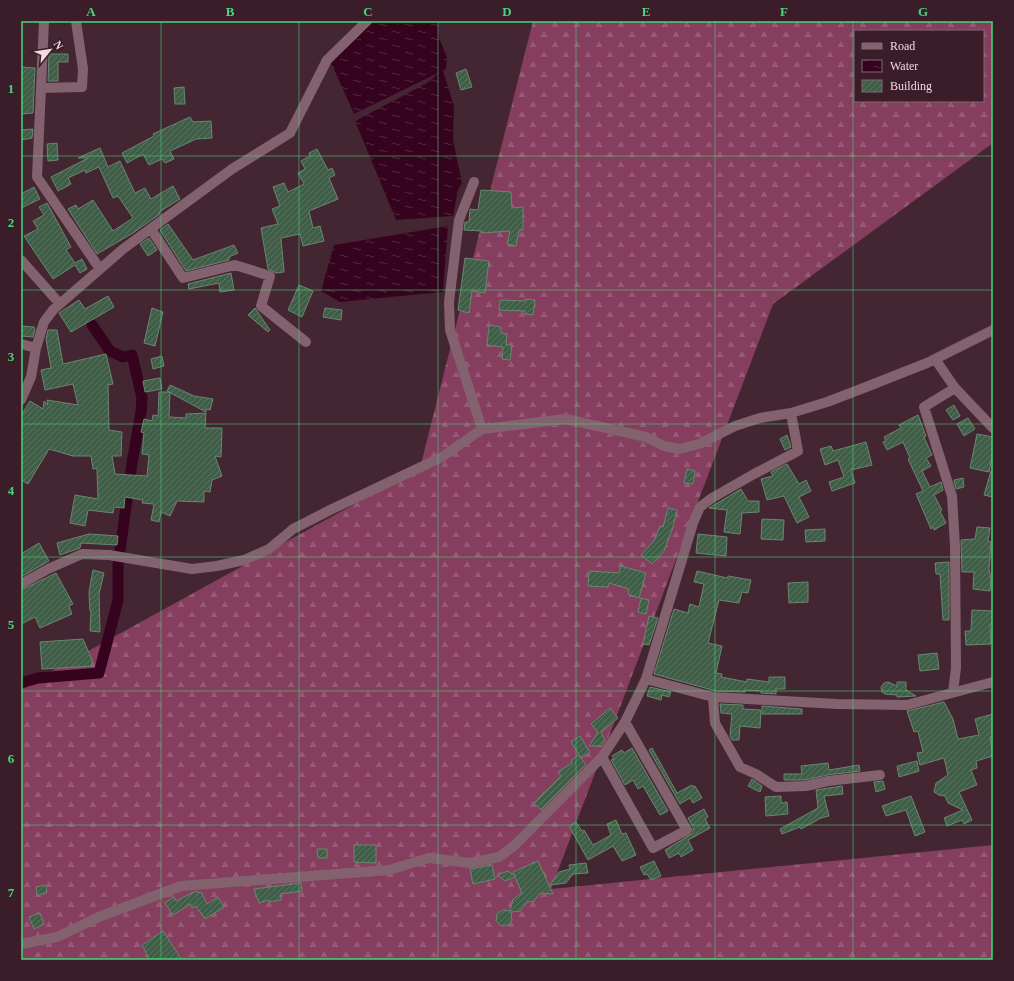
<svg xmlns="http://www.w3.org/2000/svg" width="1014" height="981" font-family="Georgia,serif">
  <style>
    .forest { fill: url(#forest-firs); fill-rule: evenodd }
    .water { fill: url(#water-ripples) }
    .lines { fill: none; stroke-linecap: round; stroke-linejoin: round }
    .canal { stroke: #36031f; stroke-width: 11 }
    .building { fill: url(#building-hatch); stroke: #698770 }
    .street { stroke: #83616f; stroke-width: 10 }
    .grid { fill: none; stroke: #45d77a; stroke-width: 1; stroke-opacity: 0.55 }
    .neatline { fill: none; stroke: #45d77a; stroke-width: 1.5 }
    .grid-label { font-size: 13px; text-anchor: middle; font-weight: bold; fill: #45d77a }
  </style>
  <defs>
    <pattern id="forest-firs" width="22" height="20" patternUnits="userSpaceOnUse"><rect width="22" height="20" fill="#863e5f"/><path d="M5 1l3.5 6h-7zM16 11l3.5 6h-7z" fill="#975976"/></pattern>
    <pattern id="water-ripples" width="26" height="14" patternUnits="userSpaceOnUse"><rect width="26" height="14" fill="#36031f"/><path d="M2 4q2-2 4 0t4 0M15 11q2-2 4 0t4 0" fill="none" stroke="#53273f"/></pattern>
    <pattern id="building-hatch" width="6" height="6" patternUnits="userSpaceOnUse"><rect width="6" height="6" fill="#405d47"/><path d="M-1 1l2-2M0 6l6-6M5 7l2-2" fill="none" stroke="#5c7461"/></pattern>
  </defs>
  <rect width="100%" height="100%" fill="#442633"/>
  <path class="forest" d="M533,21h460v122l-220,161 -222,585 442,-44v115h-972v-272l399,-220zM855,31h128v70h-128z"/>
  <path class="water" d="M372,21h66l1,17 8,19 -1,12 -3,2 11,35 -1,34 9,43 -4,7 -5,26 -57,4 -41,-99 72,-38 13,-11 -86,42 -25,-56z
    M448,226l-5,66 -103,10 -19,-11 13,-46z"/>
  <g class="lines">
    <path class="canal" d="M21,683l17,-5 61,-5 19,-73v-35l14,-102 9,-51 1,-14 -10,-43 -9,2 -13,-6 -18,-26"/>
  </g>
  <path class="building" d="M49,54h19v8h-10v19h-10z
    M21,67l14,1 -2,45 -12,1z
    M466,69l6,18 -11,3 -5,-17z
    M184,87l1,17h-10l-1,-16z
    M190,117l3,5 18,-1 1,17 -16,1 -26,12 4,8 -9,4 -3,-4 -13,6 -6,-11 -16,9 -5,-10 32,-17 -1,-2z
    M33,129l-1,9 -11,2v-10z
    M57,143l1,17 -10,1 -1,-17z
    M100,148l8,19 12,-6 15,32 10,-5 6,11 22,-13 7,13 -21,13 1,2 -27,19 -36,21 -29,-45 8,-4 2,4 15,-9 20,31 20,-13 -15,-22 -5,2 -14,-31 -13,6 -1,-3 -17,8 3,6 -13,7 -7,-14 37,-19h-10z
    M317,149l11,21 4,-2 3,7 -6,3 9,21 -29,12 4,17 7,-2 4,15 -21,5 -3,-12 -19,4 3,34 -8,1 -8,-4 -7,-41 17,-4 -6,-15 8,-3 -7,-19 11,-4 4,9 16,-8 -6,-11 7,-4 -4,-8 9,-5 -1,-3z
    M34,187l6,12 -19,9v-14z
    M481,190l30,2 1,16 11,-1v23h-4l-3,16 -9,-2 3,-13 -29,2 1,-2 -18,-1 1,-8h4l1,-13 8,1z
    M47,203l24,44 -5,3 9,13 7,-4 5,10 -7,4 -5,-8 -22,14 -29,-43 14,-7 -5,-8 11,-6 -5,-8z
    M168,224l25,36 41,-15 4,8 -9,4v3l-43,11 -26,-41z
    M149,238l8,12 -9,6 -8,-12z
    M465,258l24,3 -4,32 -13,-2 -3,22 -11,-3z
    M231,273l3,17 -14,2 -1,-9 -30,6 -1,-5z
    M299,285l14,6 -11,26 -14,-7z
    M108,296l6,11 -43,25 -12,-19 20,-13 6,9z
    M525,299l10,1 -2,15 -8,-1v-3l-26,-1 1,-10 25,1z
    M152,308l11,4 -8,34 -11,-3z
    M255,308l15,22 -2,2 -20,-17z
    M325,308l17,2 -1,10 -18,-3z
    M489,325l12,2v6l6,1 -1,11h6l-2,15 -8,-1 1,-12 -16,-2z
    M21,326l13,1 1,2 -2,8 -12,-1z
    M48,330h9l6,34 43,-10 7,30 -5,1 1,45 13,2 -1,24h-9l3,18 32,2 2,-21 -7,-1 2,-21 -3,-1 3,-13 8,2 1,-6 5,1 1,-24h11l-1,25 17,1v-4l20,-1 -1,15h17l-1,29 -6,-1 7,20 -10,4 -2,12 -6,-1v11l-27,-1 -7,15 -9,-4 -2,10 -8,-2 3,-16 -12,-1 1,-3 -18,-3 -1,11 -10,-1 -1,6 -25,-3 -3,16 -15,-3 5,-28 23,4 -1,-31 -4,1 -2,-13h-18l-24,-7 -21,35 -7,-4v-64l9,-15 13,8 1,-8 4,4 -1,-5 31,5 -5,-21 -28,6 -4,-20 10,-2 -5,-29z
    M162,356l2,10 -11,3 -2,-10z
    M160,378l2,11 -17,3 -2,-11z
    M170,385l24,11 19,3 -3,11 -4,-1v3l-39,-21z
    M954,405l6,11 -7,4 -7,-10z
    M918,415l8,21 -2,1 8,18 -6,3 5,8 -9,5 8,16 11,-5 2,8 -9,5 8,15 -2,1 6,12 -12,7 -1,-3 -2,2 -15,-35 7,-3 -15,-32 2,-1 -7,-16 -16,8 -4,-8 3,-1 -2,-4 17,-9 -2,-3z
    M968,418l7,11 -11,7 -7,-12z
    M977,434l16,3v15l-4,20 -19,-4z
    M787,435l4,12 -6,3 -5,-11z
    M866,442l6,23 -21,5 4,13 -23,8 -3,-9 15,-5 -6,-17 -13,5 -5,-16 11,-3 2,5z
    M787,464l12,20 7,-4 5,11 -12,6 10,20 -12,6 -13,-27 -17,4 -6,-21 12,-3 -2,-4z
    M687,469l8,2 -2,13 -9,-1z
    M991,471l2,1v25l-9,-2z
    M963,478l1,9 -8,2 -2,-9z
    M741,489l7,12h11v11l-17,1 -2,21 -16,-2 3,-22 -18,-2z
    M668,508l9,2 -4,17 -9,24 -12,13 -11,-9 13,-14 6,-15 3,1z
    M762,519l22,1 -1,20 -22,-1z
    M977,527l13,1 -2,13 3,1 -2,28 2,8 -1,13 -17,-2 1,-17h-12l-1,-32 14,-1z
    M825,529v12l-19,1 -1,-12z
    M89,534l29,2 -1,9 -36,-2 -1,5 -20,7 -3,-12z
    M698,534l29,3 -1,19 -30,-3z
    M39,543l10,18 -28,16v-23z
    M949,562v58h-6l-3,-46h-4l-1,-11z
    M621,566l25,7 -7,25 -11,-4 1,-5 -20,-6 -1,4 -20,-1 1,-15 30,2z
    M93,570l11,3 -5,21 1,38 -10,-1 1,-20h-1l-1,-19z
    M697,571l30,7 1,-2 23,4 -3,13 -6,-1 -3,11 -20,-3 -11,43 14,3 -6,27 6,1 -1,3 26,5v-3l22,3v-5h16v12h-9v5l-15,-1v-2l-16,-1v2l-29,-1 -62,-17 20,-65 14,4 2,-9 9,3 5,-23 -10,-2z
    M56,573l17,31 -4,2 3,8 -32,14 -5,-11 -14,7v-34z
    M808,582v20l-19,1 -1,-20z
    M641,598l8,2 -3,14 -8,-2z
    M972,610l21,1v13h-3l1,20 -25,1 -1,-14h6z
    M649,616l9,2 -9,27 -6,-1z
    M83,639l9,21v6l-50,3 -2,-27z
    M937,653l2,16 -19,2 -2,-16z
    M888,682l9,4v-4h9v8l10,6 -19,1v-2l-12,-1 -3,-2 -1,-5 3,-4z
    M650,687l21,5 -2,5 -7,-2 -1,5 -14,-4z
    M944,702l9,17 5,20 21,-4 -4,-16 18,-5v23h-3l3,19 -17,5 1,7 -6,2 6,15 -18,7 13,28 -8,4 -2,-4 -15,6 -3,-8 19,-8 -15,-7 -3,-7 -6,-1 -5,-3 2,-9 12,-8 -4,-17 -24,7 -3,-12 6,-1 -5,-21 -4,1 -7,-21z
    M720,704l23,1v4l18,1 -1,18 -20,-2 -1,14h-7l-2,-4 2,-22 -11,-1z
    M762,706l40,3v5h-40z
    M610,708l8,10 -17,14 4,8 -4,6h-12l9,-14 -7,-8z
    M580,736l10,16 -9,6 -10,-16z
    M632,748l36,63 -8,4 -17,-29 -5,3 -5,-9 -8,5 -14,-25 3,-1 -2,-3 10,-6 2,3z
    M652,748l25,45 15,-8 1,2 2,-1 7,12 -9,5 -3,-5 -10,6 -31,-54z
    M578,755l8,9 -45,46 -7,-7 27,-27 -3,-4 14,-9 -1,-2z
    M917,761l2,10 -20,6 -2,-11z
    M828,763l1,7 30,-5 1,6 -33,4 -22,5h-21v-6h18l-1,-8z
    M752,779l10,7 -2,6 -12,-6z
    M883,781l2,8 -9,3 -2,-10z
    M842,786l1,8 -19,2 5,20 -8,2 -20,11 -1,-2 -18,7 -2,-5 38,-21 -2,-18z
    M781,796v7l6,-1 1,12 -22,2 -1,-19z
    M911,796l14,36 -10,4 -9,-26 -20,6 -4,-10z
    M704,809l4,8 -3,2 5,9 -22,12 5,10 -12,7 -2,-4 -10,5 -4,-8 28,-17v-6l-5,-9z
    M616,820l6,14 4,-1 10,22 -14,6 -9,-15 -25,14 -19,-34 7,-4 6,9 2,-1 9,15 18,-10 -4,-11z
    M354,845h22v18l-22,-1z
    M317,849h10v9h-9z
    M538,861l15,33 -13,-1 -6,8 -7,1 -7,9 -9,1 1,8 -4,5 -7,1 -5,-5 1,-7 6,-4 7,1 3,-12 9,-6 -7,-16 -10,4 -8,-6 11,-4 7,5 -2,-4z
    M654,861l7,15 -10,4 -4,-6 -3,1 -4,-8z
    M586,863l2,10 -15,1 -7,9 -16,2 9,-13 11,-3 -1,-4z
    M492,865l3,14 -22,5 -3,-15z
    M301,883l1,8 -22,3 1,6 -12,2 -1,-2 -9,3 -5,-14z
    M46,885l1,8 -10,2 -1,-8z
    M196,891l2,2 3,-1 6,12 11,-7 6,10 -19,12 -9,-13 -4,2 -2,-4 -17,11 -8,-12 9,-6 2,4z
    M40,913l4,11 -10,5 -5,-12z
    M163,931l19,29h-32l-8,-15z"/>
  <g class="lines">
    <path class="street" d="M44,21l-7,156 63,92
      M42,88l40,-1 1,-18 -7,-48
      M474,182l-15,38 -10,82 1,28 32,99
      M151,229l32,49 52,-13 35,11 -9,30 45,36
      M21,260l39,44
      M21,344l15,4
      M935,359l20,29 38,40
      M21,400l10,-23 5,-29 8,-26 9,-12 70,-61 109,-80 58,-36 37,-73 40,-39
      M791,413l7,38 -44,23 -42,24 -12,9 -7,16 -47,156 67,18 124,7 70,1 86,-23
      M21,584l27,-15 34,-15 27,1 83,14 25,-3 27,-6 25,-11 24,-20 37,-19 112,-53 40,-28 84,-10 80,18 18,9 15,3 20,-5 36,-18 25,-8 31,-5 36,-11 34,-13 66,-26 66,-33
      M953,692l3,-24 -1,-122 -3,-50 -28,-89 31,-19
      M713,697l2,26 25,44 16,7 20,13 30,-1 22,-5 52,-6
      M602,757l51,91 34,-18 -62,-108
      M21,944l36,-7 42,-20 82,-31 208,-16 40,-12 41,5 29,-6 15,-11 88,-89 23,-35 21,-43"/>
  </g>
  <path class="grid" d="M161,21v939M299,21v939M438,21v939M576,21v939M715,21v939M853,21v939M21,156h972M21,290h972M21,424h972M21,557h972M21,691h972M21,825h972"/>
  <rect width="1014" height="981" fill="none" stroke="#3a1d29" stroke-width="44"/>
  <rect x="854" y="30" width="130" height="72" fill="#3a1d29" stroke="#826973"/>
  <rect x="862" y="43" width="20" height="6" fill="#83616f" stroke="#826973"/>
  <text x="890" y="50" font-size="12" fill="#efdae2">Road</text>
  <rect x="862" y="60" width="20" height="12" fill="url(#water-ripples)" stroke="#826973"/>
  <text x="890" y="70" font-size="12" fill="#efdae2">Water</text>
  <rect x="862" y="80" width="20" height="12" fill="url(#building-hatch)" stroke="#826973"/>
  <text x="890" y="90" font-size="12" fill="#efdae2">Building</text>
  <g transform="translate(50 50) rotate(60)" stroke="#3a1d29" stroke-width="3" paint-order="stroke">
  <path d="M0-3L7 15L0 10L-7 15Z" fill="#efdae2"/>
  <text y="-6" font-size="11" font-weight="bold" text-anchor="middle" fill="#efdae2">N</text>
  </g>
  <rect x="22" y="22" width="970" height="937" class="neatline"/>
  <g class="grid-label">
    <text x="91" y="16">A</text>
    <text x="230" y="16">B</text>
    <text x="368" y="16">C</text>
    <text x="507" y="16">D</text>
    <text x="646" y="16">E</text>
    <text x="784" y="16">F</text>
    <text x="923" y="16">G</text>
    <text x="11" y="93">1</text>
    <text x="11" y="227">2</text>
    <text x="11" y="361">3</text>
    <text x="11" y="495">4</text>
    <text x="11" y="629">5</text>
    <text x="11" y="763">6</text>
    <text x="11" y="897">7</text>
  </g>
</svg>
